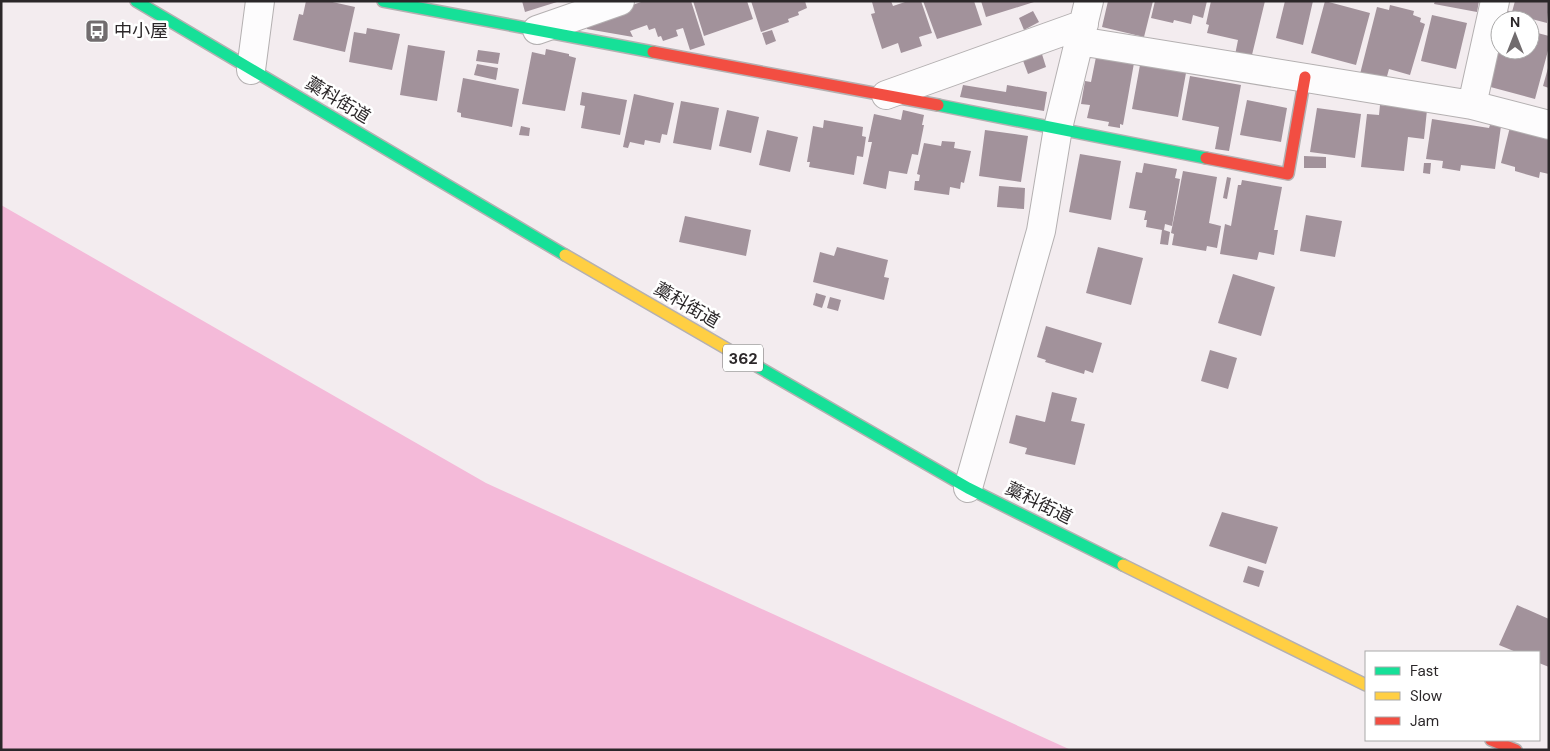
<svg xmlns="http://www.w3.org/2000/svg" width="1550" height="751" font-family="'DM Sans','Noto Sans JP',sans-serif">
  <style>
    .water { fill: #f4bad9 }
    .building { fill: #a2929b }
    .lines { fill: none; stroke-linecap: round; stroke-linejoin: round }
    .street-casing { stroke: #b4b0b1; stroke-width: 30 }
    .fast-casing { stroke: #b4b0b1; stroke-width: 14 }
    .slow-casing { stroke: #b4b0b1; stroke-width: 14 }
    .jam-casing { stroke: #b4b0b1; stroke-width: 14 }
    .street { stroke: #fdfcfd; stroke-width: 28 }
    .fast { stroke: #16e098; stroke-width: 11 }
    .slow { stroke: #ffcf43; stroke-width: 11 }
    .jam { stroke: #f24e42; stroke-width: 11 }
    .labels { text-anchor: middle; dominant-baseline: central; stroke-width: 5; stroke-linejoin: round; paint-order: stroke }
    .shield { fill: #fff; stroke: #6b6869; stroke-width: 1 }
    .shield-label { font-size: 16px; font-weight: bold; fill: #2b2729 }
    .poi-label { font-size: 18px; fill: #2b2729; stroke: #fff; text-anchor: start }
    .street-label { font-size: 18px; fill: #2b2729; stroke: #fff }
  </style>
  <rect width="100%" height="100%" fill="#f3ecef"/>
  <path class="water" d="M1,205l485,278 585,267h-1070z"/>
  <path class="building" d="M306,1h22l27,6 -10,45 -52,-12 6,-26 4,1z
    M522,1h35v1l-32,10z
    M644,1h47l14,44 -15,5 -7,-22 -7,2 2,6 -15,5 -2,-5 -3,1 -3,-9 -6,2 -2,-5 -17,6 3,6 -46,-8 -2,-8z
    M693,1h54l6,18 -49,17z
    M751,1h54l2,7 -9,4 1,3 -11,4 1,3 -28,10z
    M891,1l2,5 15,-5h13l11,32 -13,4 3,9 -21,7 -3,-10 -16,6 -11,-35 4,-1 -3,-11z
    M923,1h51l8,24 -45,14z
    M981,1h53v1l-48,15z
    M1108,1h45l-9,36 -42,-10z
    M1155,1h52l-4,17 -10,-3 -2,9 -17,-4 -1,3 -22,-5z
    M1211,1h54l-14,58 -16,-4 3,-15 -31,-7 2,-8 -3,-1z
    M1285,1h28l-10,44 -27,-7z
    M1325,1l45,12 -14,52 -45,-12z
    M1435,1h44l-2,11 -43,-8z
    M1515,1h34l-2,22 -31,-8 -1,5 -14,-3 2,-8 9,3z
    M1390,5l24,6 -1,4 8,3 -1,4 5,2 -15,51 -21,-6 -3,11 -26,-6 17,-67 12,3z
    M1033,11l6,11 -15,8 -5,-12z
    M1432,15l35,8 -11,46 -35,-8z
    M1500,22v28h30v-19l19,5v11l-14,52 -52,-14z
    M367,28l33,6 -8,36 -43,-8 5,-30 12,2z
    M772,30l4,11 -10,4 -4,-12z
    M408,45l37,6 -8,50 -37,-6z
    M546,49l23,5v2l7,2 -11,53 -43,-7 10,-52 13,3z
    M478,50l22,3 -2,11 -22,-3z
    M1041,51l5,16 -18,7 -6,-16z
    M1096,57l38,6 -11,62 -3,-1v4l-12,-2 1,-4 -22,-4 3,-13 -9,-1 4,-23 6,1z
    M477,64l21,4 -2,12 -22,-5z
    M1140,65l46,8 -8,44 -46,-8z
    M1548,68h1v20l-6,-2z
    M1190,76l51,9 -12,66 -14,-2 4,-22 -37,-7z
    M463,78l56,11 -7,38 -51,-10v-4l-4,-1z
    M963,85l43,7 1,-7 40,7 -3,19 -84,-14z
    M582,92l45,8 -7,35 -39,-7 4,-22 -5,-1z
    M634,94l40,9 -7,32 -5,-1 -2,9 -15,-3 -1,5 -14,-3 -2,6 -5,-1z
    M1247,100l40,8 -6,34 -41,-7z
    M681,101l38,7 -8,42 -38,-7z
    M1380,105l47,5 -3,29 -16,-2 -4,34 -43,-4 6,-53 12,1z
    M1317,108l44,6 -6,44 -45,-6z
    M727,110l32,7 -8,36 -32,-7z
    M903,110l21,5 -2,10h2l-6,30 -6,-1 -5,20 -18,-3 -3,18 -23,-5 9,-42h-4l6,-28 27,6z
    M1432,119l57,9 1,-3 11,1 -6,43 -34,-4 -1,6 -18,-3 1,-7 -17,-2z
    M824,120l39,7 -1,9 4,1 -3,20 -6,-1 -3,19 -45,-8 1,-5h-3l6,-36 10,2z
    M521,126l9,2 -1,8 -10,-1z
    M1510,127l39,10v37l-9,-2 -1,6 -24,-7v-4l-14,-4z
    M767,130l31,7 -8,35 -31,-7z
    M985,130l43,6 -7,46 -42,-6z
    M942,141l13,1 -1,6 17,3 -7,32 -3,-1 -1,7 -10,-2 -1,8 -35,-5 1,-9h4l1,-6 -3,-1 7,-31 17,3z
    M1080,154l41,7 -10,59 -42,-8z
    M1304,156l22,1v11h-22z
    M1144,163l33,6 -2,9 5,1 -8,47 -7,-2 -1,6 6,2 -2,13 -8,-1 2,-14 -16,-3 1,-7h-3l2,-9 -17,-3 7,-36 6,1z
    M1424,163h7l-1,11 -7,-1z
    M1183,171l34,6 -8,46 12,3 -4,22 -10,-2 -1,5 -34,-6 2,-11 -3,-1z
    M1227,177l4,1 -4,21 -4,-1z
    M1242,180l40,7 -8,43h4l-4,25 -15,-3 -2,8 -37,-6 5,-30 6,2 7,-41h3z
    M999,186l26,2 -1,21 -27,-2z
    M1306,215l36,6 -7,36 -35,-6z
    M685,216l66,14 -5,26 -67,-14z
    M837,247l51,13 -4,17 5,1 -5,22 -71,-18 7,-30 14,4z
    M1098,247l45,11 -12,47 -45,-12z
    M1233,274l42,13 -14,49 -43,-13z
    M816,293l10,3 -4,12 -9,-3z
    M830,297l11,3 -3,11 -11,-3z
    M1046,326l56,17 -9,30 -8,-3 -1,4 -39,-12 1,-2 -9,-3z
    M1210,350l27,8 -9,31 -27,-8z
    M1052,392l25,6 -6,23 14,3 -10,41 -50,-11 2,-6 -18,-5 7,-28 29,7z
    M1222,512l56,15 -12,37 -57,-18z
    M1248,566l16,5 -5,16 -16,-5z
    M1517,605l32,14v48l-10,-4v-11h-23l-17,-7z"/>
  <g class="lines">
    <g class="street-casing">
      <path id="street" d="M537,30l83,-29
        M1079,41l393,64 77,20
        M251,70l9,-69
        M886,95l198,-71
        M1472,105l23,-104
        M968,488l73,-257 17,-103 31,-127"/>
    </g>
    <g class="fast-casing">
      <path id="fast" d="M136,1l429,254
        M383,1l270,51
        M938,105l268,53
        M748,361l220,127 155,77"/>
    </g>
    <g class="slow-casing">
      <path id="slow" d="M565,255l183,106
        M1123,565l243,120"/>
    </g>
    <g class="jam-casing">
      <path id="jam" d="M653,52l285,53
        M1206,158l82,16 17,-97
        M1491,740l25,10"/>
    </g>
    <use href="#street" class="street"/>
    <use href="#fast" class="fast"/>
    <use href="#slow" class="slow"/>
    <use href="#jam" class="jam"/>
  </g>
  <defs>
    <g id="bus-square" transform="scale(1.25)"><rect x="-9" y="-9" width="18" height="18" rx="4" fill="#716c6e" stroke="#fff"/><path d="M-5-6H5V4H4V6H2V4H-2V6H-4V4H-5ZM-3.5-4V0h7V-4ZM-3.5 1.2v1.5H-2V1.2ZM2 1.2v1.5H3.5V1.2Z" fill="#fff"/></g>
  </defs>
  <g fill-rule="evenodd">
    <use href="#bus-square" x="97" y="31"/>
  </g>
  <g class="labels">
    <rect class="shield" x="723" y="344.5" width="40" height="27" rx="4"/>
    <g class="shield-label">
      <text x="743" y="358">362</text>
    </g>
    <g class="poi-label">
      <text x="114" y="31">中小屋</text>
    </g>
    <g class="street-label">
      <text transform="translate(338 100) rotate(31)">藁科街道</text>
      <text transform="translate(687 305) rotate(30)">藁科街道</text>
      <text transform="translate(1039 503) rotate(26)">藁科街道</text>
    </g>
  </g>
  <rect width="1550" height="751" fill="none" stroke="#2b2729" stroke-width="5"/>
  <rect x="1365" y="651" width="175" height="90" fill="#ffffff" stroke="#aaa9a9"/>
  <rect x="1375" y="667" width="25" height="8" fill="#16e098" stroke="#aaa9a9"/>
  <text x="1410" y="676" font-size="15" fill="#2b2729">Fast</text>
  <rect x="1375" y="692" width="25" height="8" fill="#ffcf43" stroke="#aaa9a9"/>
  <text x="1410" y="701" font-size="15" fill="#2b2729">Slow</text>
  <rect x="1375" y="717" width="25" height="8" fill="#f24e42" stroke="#aaa9a9"/>
  <text x="1410" y="726" font-size="15" fill="#2b2729">Jam</text>
  <g transform="translate(1515 35)"><circle r="24" fill="#ffffff" stroke="#aaa9a9"/>
  <path d="M0-4L9 19L0 12L-9 19Z" fill="#716c6e"/>
  <text y="-8" font-size="14" font-weight="bold" text-anchor="middle" fill="#2b2729">N</text>
  </g>
</svg>
